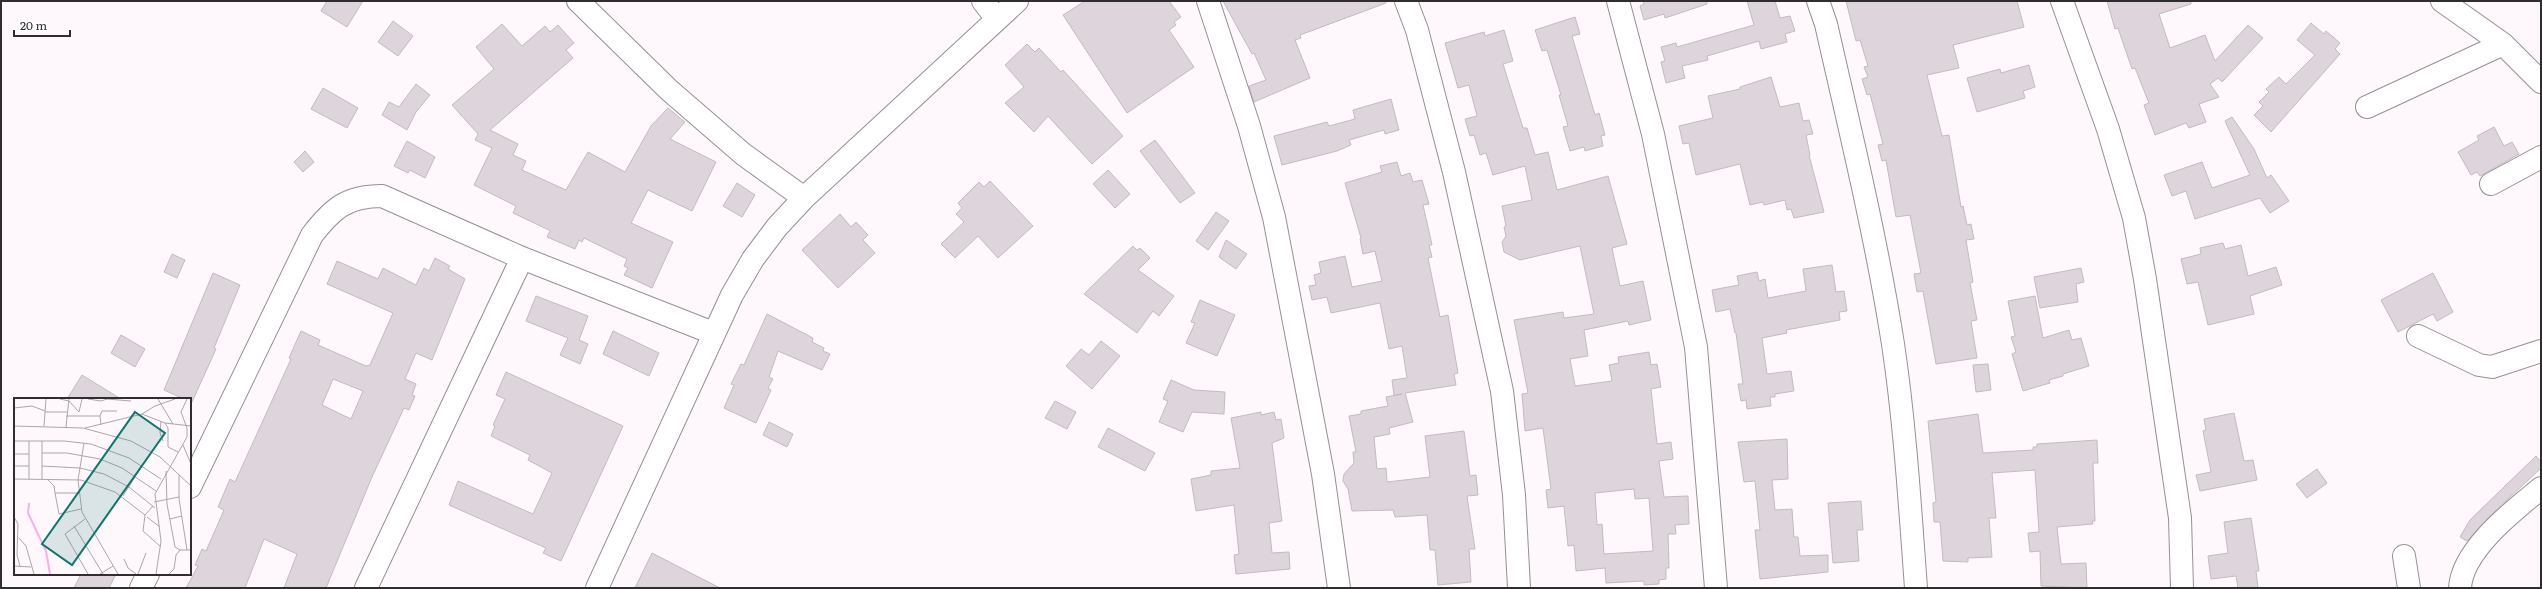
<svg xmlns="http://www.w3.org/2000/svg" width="2542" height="589" font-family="Literata,serif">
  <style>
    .building { fill: #ddd5db; stroke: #c4bbc1; fill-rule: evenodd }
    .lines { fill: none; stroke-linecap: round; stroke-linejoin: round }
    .minor-casing { stroke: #978f95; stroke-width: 24 }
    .minor { stroke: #fff; stroke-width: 22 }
    .inset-river { fill: none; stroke: #fdaeea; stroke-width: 2 }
    .inset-road { fill: none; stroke: #aca6aa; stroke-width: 1 }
    .view { fill: #0f766e; fill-opacity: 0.15; stroke: #0f766e; stroke-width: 2 }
    .inset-edge { fill: none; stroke: #302d2f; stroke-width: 2 }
  </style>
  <rect width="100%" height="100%" fill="#fef7fc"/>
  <path class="building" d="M327,1h36l-16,26 -26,-16z
    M1085,1h84l12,16 -7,5 2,3 -7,5 25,37 -67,46 -64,-98z
    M1223,1h163v2l-86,32 1,3 -6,2 15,38 -56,24 -5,-16 17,-6 -12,-27 -2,1z
    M1643,1h64v3l-42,14 -1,-4 -20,6 -4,-14 4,-2z
    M1747,1h28l5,17 10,-2 5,15 -10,3 2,8 -26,7 -2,-8 -52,15 1,4 -26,6 3,12 -19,5 -5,-21 4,-1 -4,-14 15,-4 1,4 77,-22z
    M1846,1h171l7,26 -71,18 6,23 -32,7 15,61 7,-1 12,72 2,-1 4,19 4,-1 3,15 -8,1 7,42 -3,1 7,37 -6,1 6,37 -41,6 -13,-73 -6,1 -3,-18 7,-1 -11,-58 -14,2 -10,-57 -4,1 -4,-16 5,-1 -13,-50 -3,1 -5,-16 6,-2 -4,-10 4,-1 -8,-26 -4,1z
    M2107,1h84v3l-32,10 11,34 35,-13 10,26 33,-36 15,13 -41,44 -4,-4 -8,6 9,13 -20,7 7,18 -17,6 -3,-5 -31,12 -11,-30 5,-2 -14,-35 -3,1 -14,-41 -3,1z
    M1575,17l5,17 -8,2 23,79 4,-2 6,22 -4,1 2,10 -18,5 -1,-4 -14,4 -7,-24 5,-1 -9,-31h2l-14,-45 -5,1 -7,-21z
    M393,21l20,15 -15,20 -20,-14z
    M2311,23l13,11 2,-3 14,12 -5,6 5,5 -69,78 -17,-17 9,-9 -4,-4 10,-10 -3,-3 13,-12 7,7 29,-29 -18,-15z
    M502,24l20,22 23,-20 5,6 8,-7 16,18 -8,7 7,8 -83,72 28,14 -5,11 13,6 -4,9 44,20 22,-38 37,20 26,-46 17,-18 17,14 -15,17 46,23 -24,49 -44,-21 -17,33 42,19 -21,46 -28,-13 4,-7 -4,-2 3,-7 -43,-21 -2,4 -3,-2 -4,9 -28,-12 3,-6 -1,-1 -36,-17 3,-7 -42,-21 18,-37 -17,-8 3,-6 -26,-29 42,-36 -18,-22z
    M1504,30l9,31 -10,3 20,64h4l8,27 13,-3 9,38 51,-14 19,68 -15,4 8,38 23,-5 8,39 -22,5 -1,-4 -44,9 4,26 -18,3 5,27 37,-5 -3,-16 10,-2 -1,-6 31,-5 2,13 6,-1 4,23 -10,2 6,55 14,-2 2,17 -14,2 5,36 24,-1 1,28 -14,1 1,9h-8l1,34h-3v11l-7,1v4l-15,1v-4l-38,2 -1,-15 -29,3 -2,-26 -6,1 -4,-40 -16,2 -2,-18 5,-1 -8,-61 -18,3 -3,-37 6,-1 -14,-73 49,-8 1,6 30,-4 -14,-68 -60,14 -16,-8 -2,-10 4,-6 -2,-9 2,-1 -4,-20 30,-6 -7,-34 -32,9 -7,-22 -6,2 -6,-20 -4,1 -5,-17 12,-3 -8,-31 -11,3 -13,-45 39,-11 1,4zM1634,489l1,10 14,-1 4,53 -49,3 -2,-30 -5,1 -2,-32z
    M1027,44l8,8 4,-4 22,24 2,-2 60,66 -31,28 -44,-48 -14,16 -29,-29 19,-16 -19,-22z
    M2029,65l6,22 -12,4 2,7 -48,14 -10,-34 33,-9 1,4z
    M1771,77l9,30 19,-4 4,18 6,-1 4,14 -7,1 4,20h-1l15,57 -30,6 -3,-9 -4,1 -2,-10 -21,5 -1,-3 -13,3 -10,-41 -44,11 -7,-32 -6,1 -4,-18 34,-8 -5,-22 32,-7v-2z
    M416,84l14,11 -14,17 -9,18 -25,-15 7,-13 10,5z
    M323,88l35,20 -11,20 -36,-19z
    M1391,99l8,31 -14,4 -1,-4 -35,10 2,5 -14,6 -55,14 -8,-29 53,-14 2,4 26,-7 -2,-9z
    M2232,117l22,32 13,29 4,-3 18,26 -19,12 -10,-15 -65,21 -9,-28 -14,5 -8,-21 38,-13 10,26 38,-13 -25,-54z
    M2494,127l10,19 8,-4 7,12 -39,22 -3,-4 -6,3 -13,-23 21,-12 -2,-4z
    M1155,140l40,53 -15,10 -40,-52z
    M407,141l28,16 -10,21 -15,-8 -2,3 -14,-7z
    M305,151l9,11 -11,10 -9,-10z
    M1397,162l4,14 9,-3 3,9 9,-2 7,24 -6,1 9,40h-3l3,12 -4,1 12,59 8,-2 10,58 -4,1 2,11 -51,8 8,29 -24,6 1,6 -16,3 3,32 9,-1 1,14 43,-5 -5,-41 39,-5 6,45 6,-1 2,20 -11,1 8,53h-6l2,33 -33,3 -3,-35h-5l-3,-35 -32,2 -2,-7 -41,1 -4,-22 -5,-8 1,-7 10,-11 -1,-11h3l-7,-36 12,-2v-3l27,-5 -2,-9 16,-3 -8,1 -2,-15 15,-2 -5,-32 -13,3 -9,-46 -49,10 -4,-16 -15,3 -3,-14 7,-1 -2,-10 7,-2 -2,-11 26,-6 7,31 30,-6 -7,-30 -12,3 -3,-15 1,-1 -16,-55 37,-11 -2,-6z
    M1108,170l22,24 -15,14 -22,-24z
    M990,181l43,45 -35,32 -20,-22 -23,22 -14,-14 23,-22 -8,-8 6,-6 -4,-5 21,-21 5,5z
    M737,183l18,12 -13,22 -19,-11z
    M1216,212l13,9 -21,29 -12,-9z
    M840,214l11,13 5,-5 12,13 -5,5 12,13 -37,35 -36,-38z
    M1226,240l21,14 -11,15 -17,-12z
    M2223,243l2,6 16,-4 7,31 28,-9 6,18 -32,11 4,18 -46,11 -10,-43 -11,2 -6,-25 20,-5 -1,-6z
    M1133,246l4,4 3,-2 10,10 -12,12 36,26 -15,20 -6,-5 -16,22 -53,-39z
    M172,254l13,6 -8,18 -13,-6z
    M435,258l15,8 -2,3 17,10 -33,81 -16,-7 -11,26 11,5 -4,11 3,1 -6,14 -5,-2 -32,69 -46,111h-42l13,-34 -33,-15 -19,49h-59l12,-22 -3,-1 7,-16 4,2 18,-41 -6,-3 12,-28 5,3 56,-123 -2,-1 12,-27 19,9 -2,5 48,21 4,-1 23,-52 -66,-29 10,-23 41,18 5,-11 33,17 8,-17 5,3zM333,379l30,12 -12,28 -29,-14z
    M1832,265l4,27 8,-1 3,20 -8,1 1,8 -54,10 1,3 -25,5 5,36 24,-3 3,20 -19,3v3h-5l1,9 -24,3 -1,-9 -5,1 -3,-17h5l-7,-51h-1l-5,-24 -14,3 -4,-22 27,-5 -2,-9 20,-4 2,9 6,-2 3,19 38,-7 -3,-22z
    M2081,268l3,14 -8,2 2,18 -38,6 -6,-31z
    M213,273l27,12 -26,63 2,1 -24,53 -2,-3h-6l-20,-9z
    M2433,273l20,39 -16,9 -4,-7 -35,18 -17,-32z
    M536,296l52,20 -9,24 9,4 -8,20 -20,-9 8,-17 -42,-17z
    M2035,296l8,42 26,-8 3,10 9,-2 8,28 -26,8v2l-14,4 1,3 -27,8 -11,-37 4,-2 -5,-15 4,-1 -7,-35z
    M1200,300l35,15 -18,41 -31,-13 9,-20 -4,-1z
    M767,314l46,24 -1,4 12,6 -1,3 7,3 -8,16 -44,-19 -9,26 4,2 -5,9 3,2 -15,33 -32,-15 10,-23 -3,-1 10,-20 3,1z
    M613,331l46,22 -10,23 -46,-22z
    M121,335l24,14 -10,18 -24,-14z
    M1101,341l19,15 -28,33 -26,-23 15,-17 8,6z
    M1988,364l3,26 -15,2 -3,-27z
    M506,372l117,54 -62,135 -18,-8 3,-5 -97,-43 9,-24 75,33 19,-41 -24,-13 2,-5 -39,-19 4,-10 -2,-1 12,-26 -9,-4z
    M82,375l39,24h-54z
    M1171,380l23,10 31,2 -1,22 -32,-2 -9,20 -24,-10 9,-21 -5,-2z
    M1055,401l21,11 -9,17 -22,-11z
    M1261,412v3l13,-3 2,8 5,-1 3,19 -12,5 10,78 -13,2 3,30 17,-1 1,17 -54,5 -2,-19 5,-1 -5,-49 -38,6 -5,-32 20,-4v-4l29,-3 -9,-50z
    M2234,413l10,48 9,-1 4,20 -57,11 -4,-16 15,-3 -8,-41 3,-1 -2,-11z
    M1978,414l5,39 50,-3v-3h4v-3l60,-4 1,23h-5l2,58h-3l1,3 -36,3 4,37 25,-1 1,25 -46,-2 -1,-35 -10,1 -2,-19 11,-1 -4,-62 -43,3 4,45h-7l3,39 -24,1v4l-25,-1 -3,-39h-6l-1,-19 3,-1 -8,-81z
    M769,422l24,12 -6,13 -24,-12z
    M1108,428l47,25 -10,18 -47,-24z
    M1787,439l1,40 -16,1 3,30 17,-1 2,28h4l2,19 28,-1v17l-68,7 -5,-49h5l-5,-49 -11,1 -6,-40z
    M2536,456l5,6v6l-50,47 -24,26 -7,-4 10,-17z
    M2317,469l10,14 -20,15 -11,-14z
    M1861,501l2,29h-6l2,31 -26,2 -5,-60z
    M2251,518l8,53h-3l2,17h-20l-2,-12 -25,3 -3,-23 20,-3 -4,-31z
    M652,553l29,15 39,20h-85z
    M81,574h35l-7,14h-35z"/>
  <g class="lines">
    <g class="minor-casing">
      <path id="minor" d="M578,1l91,89 74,64 61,44
        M983,1l13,17
        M1208,1l41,125 25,91 49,257 16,114
        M1406,1l11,29 37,142 48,219 12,104 5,93
        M1618,1l35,133 43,213 20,241
        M1818,1l8,23c24,106 50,212 67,320 12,80 17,163 23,244
        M2062,1l46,128 26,89 11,61 35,239 2,70
        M2442,1l61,43 38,38
        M2367,107l136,-63
        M2491,184l50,-27
        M2418,336l61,29 13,2 49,-16
        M190,487l122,-252c21,-27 35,-39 70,-39l140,62 191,75
        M2404,556l5,32
        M141,588l7,-14
        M366,588l156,-330
        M597,588l135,-293 21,-36 24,-32 27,-29 213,-197
        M2460,588c2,-38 53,-77 81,-100"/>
    </g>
    <use href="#minor" class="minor"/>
  </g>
  <g transform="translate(14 398)">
    <rect width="177" height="177" fill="#fef7fc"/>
    <path class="inset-river" d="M15,105l-1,10 18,38 4,23"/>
    <path class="inset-road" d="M46,1l9,2 10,11M74,1l13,2 6,-2 24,2M144,1l15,25M0,10l18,-2 13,5M31,14h22M65,14l3,-13M128,16l13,-8 20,-7M52,18h34l1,9M86,18l2,-5h15M147,23l-1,12 3,8M151,25l3,5v19l10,5M0,28l69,2 48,13 29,16 31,29M30,28l2,-27M52,29l3,-28M71,30l57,-14 23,9 26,3M0,43h50l27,3 38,14 32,21M15,43v38M28,43v38M70,45l-6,37 4,32 36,62M169,47l8,19M28,55h25l33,6 22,9 34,23M0,56h15M0,68h15M28,68l38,2 24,6 25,13 26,21M152,73l1,33 8,43 5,3h11M165,77v24l8,51M0,81l67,1 34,12 30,23 -2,16 18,16M33,81l7,7 1,7M177,88v15M65,95h-24l4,21 22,-5M109,98l19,-30M140,104l25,-5M131,117l8,-9M0,119l4,7 -1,31 3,11M133,119l13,10M71,121l-20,15 23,40M156,121l12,-3M60,128l29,48M5,140l7,8 8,28M110,161l4,9 8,6M0,168l17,1M86,176l13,-8M124,176l8,-21M142,176l5,-33 -6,-47 32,-57v-9l-6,-16 6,-13M155,176l5,-5 2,-14 4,-5"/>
    <path class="view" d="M121,14l30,21 -93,132 -30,-21z"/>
    <rect width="177" height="177" class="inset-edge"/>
  </g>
  <rect width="2542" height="589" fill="none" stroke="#302d2f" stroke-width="4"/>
  <path d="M14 30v6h56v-6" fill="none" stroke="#302d2f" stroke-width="2"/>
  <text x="20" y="30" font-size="12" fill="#302d2f" stroke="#ffffff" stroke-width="3" paint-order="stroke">20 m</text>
</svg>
